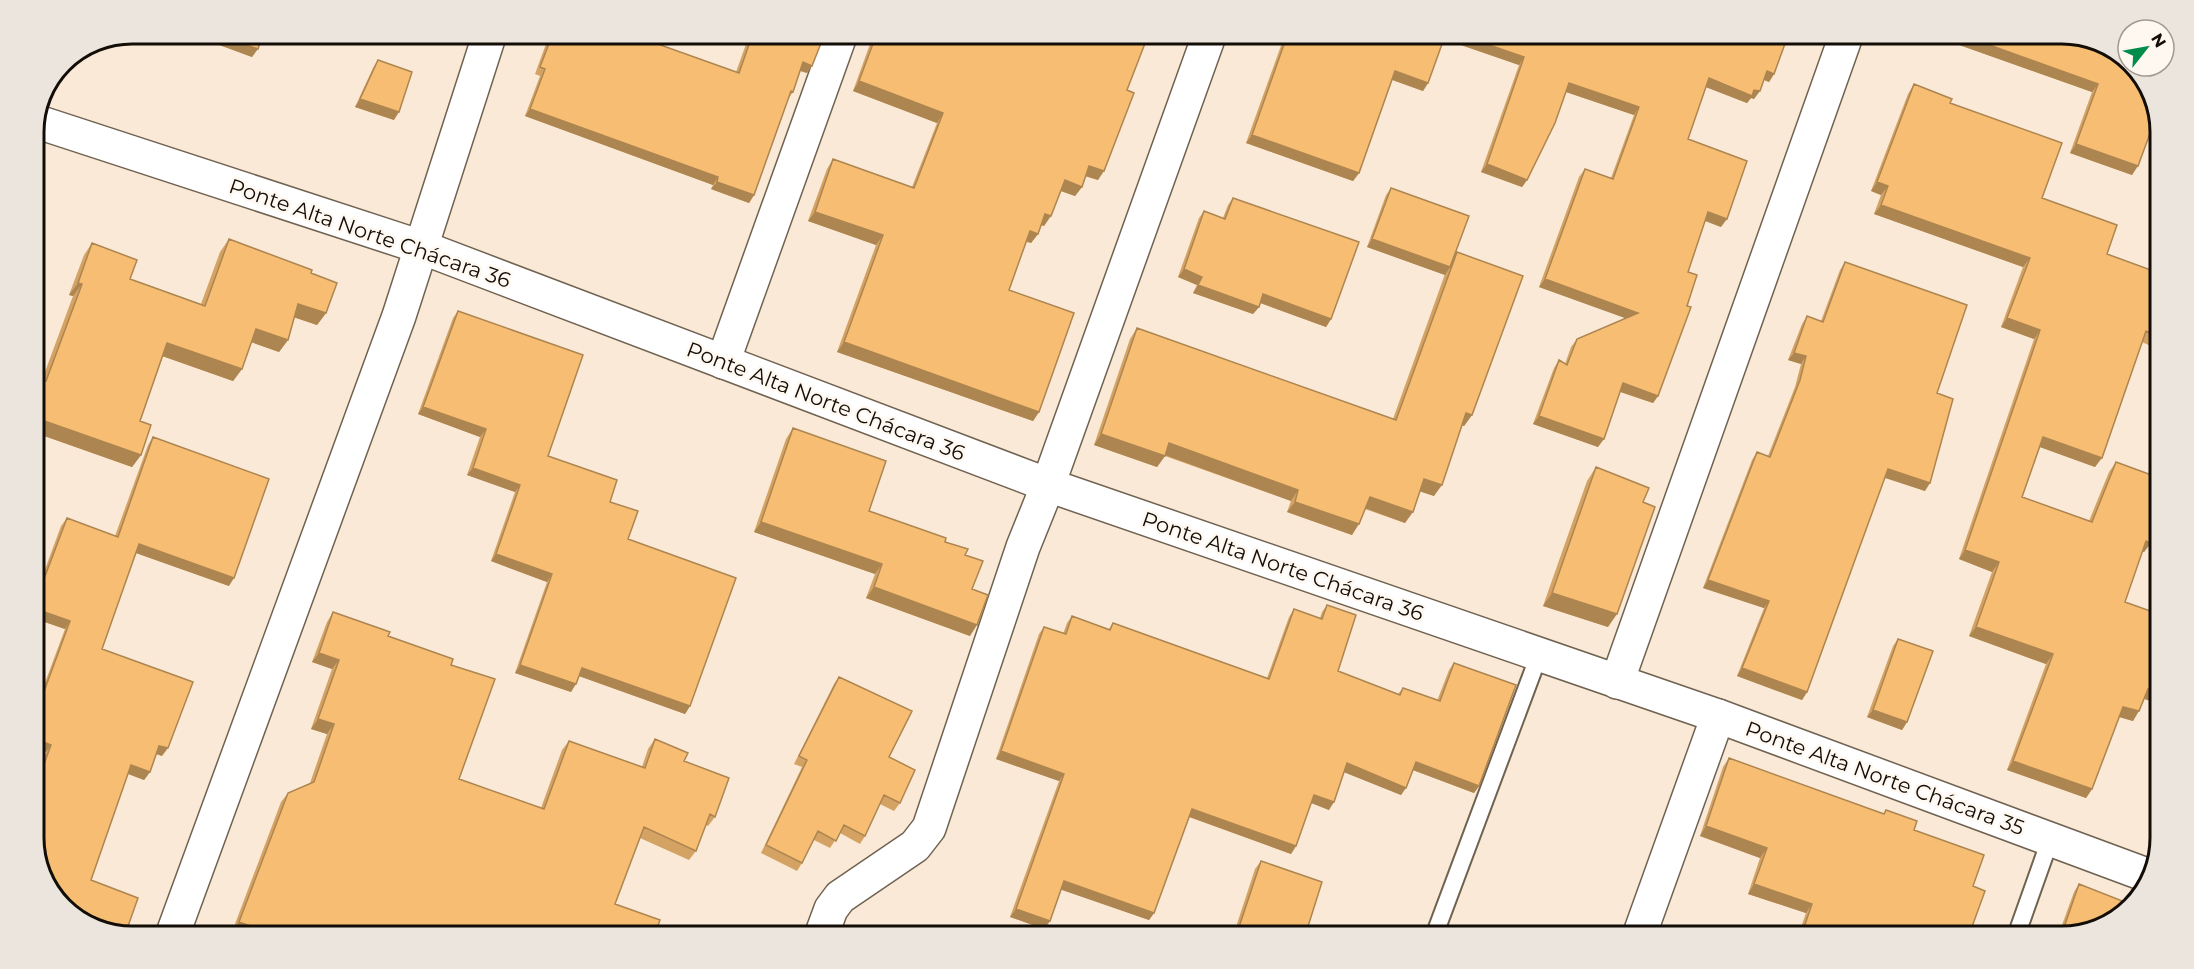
<svg xmlns="http://www.w3.org/2000/svg" width="2194" height="969" font-family="Montserrat,sans-serif">
  <style>
    .lines { fill: none; stroke-linecap: round; stroke-linejoin: round }
    .service-casing { stroke: #706251; stroke-width: 20 }
    .minor-casing { stroke: #706251; stroke-width: 36 }
    .tertiary-casing { stroke: #706251; stroke-width: 36 }
    .service { stroke: #fff; stroke-width: 16 }
    .minor { stroke: #fff; stroke-width: 33 }
    .tertiary { stroke: #fff; stroke-width: 33 }
    .wall { fill: #d4a363 }
    .shaded-wall { fill: #ad8550 }
    .building { fill: #f7be73; stroke: #ad8550; stroke-width: 1.5 }
    .labels { text-anchor: middle; dominant-baseline: central; stroke-width: 5; stroke-linejoin: round; paint-order: stroke }
    .street-label { font-size: 21px; fill: #120d07; stroke: #fff8f0 }
    .rim { fill: none; stroke: #120d07; stroke-width: 3 }
  </style>
  <rect width="100%" height="100%" fill="#fae9d6"/>
  <g class="lines">
    <g class="service-casing">
      <path id="service" d="M1434,936l105,-281
        M2016,936l34,-96"/>
    </g>
    <g class="minor-casing">
      <path id="minor" d="M723,362l118,-329
        M1617,682l230,-649
        M172,936l227,-620 91,-283
        M821,936l10,-27 9,-12 75,-51 14,-18 94,-281 25,-62 162,-452
        M1639,936l79,-220"/>
    </g>
    <g class="tertiary-casing">
      <path id="tertiary" d="M35,121l386,126 627,238 670,231 434,161"/>
    </g>
    <use href="#service" class="service"/>
    <use href="#minor" class="minor"/>
    <use href="#tertiary" class="tertiary"/>
  </g>
  <path class="wall" d="M218,33h45l-11,24 -38,-14z
    M550,33h77l109,39 14,-39h75l-18,40 -7,-2 -7,21 -5,7 -34,96 -5,8 -38,-14 2,-4 -188,-69 15,-40 -5,-2z
    M874,33h275l-22,57 -29,90 -13,-4 -3,11 -7,9 -14,-5 -17,35 -3,-1 -3,9 -7,9 -5,-1 -17,48 30,122 -6,9 -196,-69 39,-107 -68,-24 19,-52 6,-10 79,28 25,-64 -84,-32z
    M1275,33h488l11,41 -5,8 -5,-2 -10,19 -3,-1 -4,5 -41,-16 -18,52 33,88 -16,-6 -17,51 -1,34 -29,90 -5,7 -33,-11 -22,55 -65,-23 21,-56 5,-8 6,4 6,-17 6,-8 49,-21 -87,-31 40,-110 6,-8 26,9 23,-63 -68,-23 -39,88 -5,7 -41,-15 38,-107 -76,-26 -15,44 -5,8 -31,-11 -33,93 -6,8 -107,-38 37,-103 -9,-3z
    M1935,33h127l99,93v16l-13,-5 -16,38 -62,-22 22,-61 -158,-56z
    M378,60l16,60 -39,-13 18,-39z
    M1914,84l36,19 92,95 65,56 52,19v77l-17,-8 -47,125 -55,-20 -18,50 67,24 20,-49 7,-10 35,81 -7,9 -2,-1 -17,51 19,97 -11,22 -14,-4 -27,72 -6,9 -79,-28 39,-106 -77,-28 23,-64 -33,-13 75,-220 -33,-12 22,-60 -149,-53 7,-19 -10,-4 37,-97z
    M1391,188l63,68 3,-4 15,163 -8,11 -2,-1 -28,71 -15,-5 -14,32 -40,-14 -13,26 -65,-23 4,-11 -126,-45 -8,11 -63,-22 36,-106 7,-11 256,91 52,-145v1l-78,-28 19,-52z
    M1233,198l98,121 -5,8 -66,-24 -1,4 -6,7 -60,-21 4,-8 -19,-8 21,-59 5,-7 19,7 5,-13z
    M229,239l82,34 15,40 -9,12 -23,-8 -6,23 -9,12 -28,-10 -9,27 -9,12 -70,-25 -23,65 1,34 -9,12 -99,-35v-55l9,3 31,-84 -4,-1 15,-40 8,-12 38,36 71,25 19,-52z
    M1845,262l92,131 -12,98 -40,-14 -78,215 -5,8 -65,-24 27,-68 -61,-20 49,-128 5,-8 11,4 27,-69 6,-23 -13,-4 14,-36 5,-8 14,5 19,-51z
    M458,311l90,145 62,46 18,37 62,167 -5,8 -106,-38 -8,16 -56,-19 32,-91 -56,-21 24,-69 -48,-17 13,-38 -62,-23 35,-96z
    M793,428l76,83 76,31 20,13 5,81 -104,-38 9,-24 -121,-42 32,-93z
    M153,437l76,149 -93,-33 -34,96 60,107 -6,-2 -6,18 -6,8 -16,-6 -37,106 36,49 -4,5 -16,-3 -18,-7 -39,-32 -17,-48v-57l13,-35 -9,-48 28,-75 -32,-11v-16l28,-76 6,-8 48,18 33,-91z
    M1596,467l47,35 -35,125 -65,-21 44,-125z
    M1327,605l11,66 60,23 5,-6 34,13 12,-31 5,-7 25,123 -5,7 -61,-23 -12,25 -57,-23 -15,38 -18,-7 -15,43 -5,8 -102,-37 -35,96 -5,7 -88,-31 -11,32 -6,8 -34,-12 49,-136 -63,-22 43,-125 5,-7 19,7 4,-11 5,-7 37,13 4,-6 154,55 22,-61 5,-8 26,9 2,-6z
    M333,612l118,53 8,114 82,29 21,-58 7,-9 73,26 6,-18 7,-10 29,22 31,56 -7,9 -2,-1 -10,26 -7,9 -49,-22 -25,66 39,32h-410l-12,-4 49,-130 7,-9 22,-10 17,-49 -16,-5 21,-60 -20,-7 15,-40z
    M1898,639l9,83 -5,8 -35,-13 26,-71z
    M839,677l50,80 11,46 -6,8 -14,-7 -15,32 -5,8 -20,-11 -10,15 -16,-8 -12,23 -5,8 -36,-18 41,-86 -8,-3 40,-80z
    M1729,758l154,56 3,-4 28,20 59,56 -4,49 3,1h-174l8,-23 -58,-19 12,-36 -60,-22 23,-69z
    M1261,861l44,75h-72l22,-67z
    M2079,884l-16,52h-5l16,-44z"/>
  <path class="shaded-wall" d="M1276,33h12l-5,7 -9,-3z
    M1445,33h9l70,24 -5,8 -78,-27z
    M1936,33h20l142,51 -6,8 -158,-56z
    M220,36l38,13 -6,8 -38,-14z
    M803,62l9,4 -5,7 -9,-3z
    M1395,71l33,12 -5,8 -33,-12z
    M1767,71l7,3 -5,8 -7,-3z
    M1709,78l51,13 -6,8 -3,-1 -4,5 -44,-17z
    M859,81l84,32 -6,10 -84,-32z
    M1569,83l70,24 -5,8 -71,-24z
    M360,99l39,13 -5,8 -39,-13z
    M530,109l188,68 -5,8 -188,-69z
    M2152,128l9,3v11l-15,-5z
    M1252,135l107,38 -6,8 -107,-38z
    M2076,144l62,22 -6,9 -62,-22z
    M1487,164l40,16 -5,7 -41,-15z
    M1089,166l15,5 -6,9 -16,-5z
    M1065,180l17,7 -7,9 -17,-6z
    M717,182l37,13 -5,8 -38,-14z
    M1877,182l11,4 -7,9 -10,-4z
    M1881,205l149,53 -7,9 -149,-53z
    M815,212l68,23 -7,10 -68,-24z
    M1708,212l19,7 -6,8 -18,-7z
    M1045,214l6,2 -7,10 -5,-2z
    M1030,231l8,3 -7,9 -7,-3z
    M1372,239l78,28 -5,8 -78,-28z
    M1184,269l18,8 -5,8 -19,-8z
    M1545,279l93,34 -5,8 -94,-34z
    M78,283l4,1 -9,12 -4,-1z
    M1198,285l61,22 -6,7 -60,-21z
    M1263,294l68,25 -5,8 -68,-25z
    M298,304l28,9 -9,12 -27,-9z
    M2007,318l33,12 -6,9 -33,-12z
    M256,329l32,11 -9,12 -31,-11z
    M844,342l195,70 -6,9 -196,-69z
    M167,343l75,26 -9,12 -74,-26z
    M1794,353l12,3 -5,8 -13,-4z
    M1623,383l35,13 -5,7 -35,-12z
    M423,407l63,22 -6,8 -62,-23z
    M1466,413l6,2 -8,11 -5,-2z
    M1539,416l65,23 -6,8 -65,-23z
    M33,417l108,38 -9,12 -99,-35z
    M1101,434l64,22 -8,11 -63,-22z
    M2043,437l59,21 -7,9 -58,-21z
    M1169,443l129,47 -7,11 -129,-47z
    M473,468l47,17 -5,7 -48,-17z
    M1888,469l42,14 -5,8 -43,-14z
    M1424,479l18,6 -8,11 -18,-6z
    M1370,497l43,15 -8,11 -43,-16z
    M1295,502l64,22 -7,11 -65,-23z
    M761,522l121,42 -7,10 -121,-42z
    M2146,541l5,2 -7,9 -5,-2z
    M139,544l95,34 -5,8 -96,-34z
    M1965,550l34,12 -7,10 -33,-13z
    M496,554l56,20 -5,8 -56,-21z
    M1708,580l61,21 -5,7 -61,-20z
    M874,587l103,38 -7,11 -104,-38z
    M1552,593l65,21 -9,13 -65,-21z
    M33,608l37,13 -5,8 -32,-11z
    M1976,627l77,27 -7,10 -77,-28z
    M319,653l20,7 -7,9 -20,-7z
    M520,665l56,19 -5,8 -56,-19z
    M582,668l108,38 -5,8 -109,-39z
    M1742,668l65,24 -5,8 -65,-24z
    M2148,689l7,2v12l-13,-5z
    M2123,707l16,4 -6,10 -17,-5z
    M1873,710l34,12 -5,8 -35,-13z
    M318,719l16,5 -7,10 -16,-5z
    M33,738l18,7 -5,7 -13,-4z
    M159,746l9,2 -6,8 -8,-3z
    M1001,751l63,23 -5,7 -63,-22z
    M2013,761l79,28 -6,9 -79,-28z
    M1416,762l63,24 -5,7 -64,-24z
    M1347,763l59,25 -5,7 -60,-24z
    M131,765l19,7 -6,8 -18,-7z
    M1314,795l20,7 -5,8 -20,-8z
    M1192,809l104,37 -5,8 -104,-38z
    M1706,826l61,22 -7,10 -60,-22z
    M1064,881l90,32 -5,7 -90,-31z
    M1754,884l58,20 -6,9 -58,-19z
    M68,907l59,22 -4,5 -16,-3 -18,-7z
    M1016,909l34,12 -6,8 -34,-12z
    M239,922l39,14h-34l-12,-4z"/>
  <path class="building" d="M220,33h43l-5,16 -38,-13z
    M553,33h74l112,40 14,-40h72l-13,33 -9,-4 -10,30 -2,-1 -37,104 -37,-13 1,-5 -188,-68 15,-40 -5,-2z
    M877,33h272l-22,57 7,3 -30,78 -15,-5 -7,21 -17,-7 -14,36 -6,-2 -7,20 -8,-3 -21,59 65,23 -35,99 -195,-70 39,-107 -68,-23 18,-53 81,29 29,-75 -84,-32z
    M1288,33h158l-18,50 -33,-12 -36,102 -107,-38z
    M1454,33h309l23,8 -12,33 -7,-3 -7,20 -6,-1 -2,6 -43,-18 -21,61 59,22 -20,58 -19,-7 -20,60 9,3 -10,31 4,1 -33,89 -35,-13 -19,56 -65,-23 20,-56 8,5 10,-26 61,-26 -93,-34 40,-110 28,10 26,-72 -70,-24 -14,40 -28,57 -40,-16 37,-107z
    M1956,33h106l38,8 28,22v3h3l13,11 17,49v5l-9,-3 -14,38 -62,-22 22,-60z
    M378,60l34,12 -13,40 -39,-13z
    M1914,84l38,15 -2,4 112,40 -20,55 75,27 -10,29 52,19v64l-13,-6 -44,127 -59,-21 -21,60 70,25 24,-60 41,15v50l-6,16 -5,-2 -21,61 31,11 -1,78 -7,-2 -9,22 -16,-4 -31,82 -79,-28 40,-107 -77,-27 23,-65 -34,-12 75,-220 -33,-12 23,-60 -149,-53 7,-19 -11,-4z
    M1391,188l78,28 -19,51 -78,-28z
    M1233,198l126,44 -28,77 -68,-25 -4,13 -61,-22 4,-8 -18,-8 20,-58 21,8z
    M229,239l83,31 -1,3 26,10 -11,30 -28,-9 -10,36 -32,-11 -14,40 -75,-26 -27,78 11,4 -10,30 -108,-38v-40l13,4 36,-97 -4,-1 14,-40 45,17 -7,19 75,27z
    M1457,252l66,24 -51,139 -6,-2 -24,72 -18,-6 -11,33 -43,-15 -11,27 -64,-22 3,-12 -129,-47 -4,13 -64,-22 36,-106 259,92z
    M1845,262l122,43 -30,88 16,6 -23,84 -42,-14 -81,223 -65,-24 27,-67 -61,-21 49,-128 13,5 30,-77 6,-24 -12,-3 13,-37 16,6z
    M458,311l125,44 -35,101 69,24 -7,22 28,9 -10,28 108,39 -46,128 -108,-38 -6,16 -56,-19 32,-91 -56,-20 24,-69 -47,-17 13,-39 -63,-22z
    M793,428l93,33 -17,50 77,27 -1,4 23,7 -3,6 18,6 -11,28 16,6 -11,30 -103,-38 8,-23 -121,-42z
    M153,437l116,42 -35,99 -95,-34 -37,105 91,33 -25,66 -9,-2 -9,26 -19,-7 -40,115 47,18 -11,31 -59,-22 -18,-15 -17,-48v-50l18,-49 -18,-7v-36l6,3 31,-84 -37,-13 34,-90 51,19z
    M1596,467l53,21 -6,14 12,5 -38,107 -65,-21z
    M1327,605l29,10 -18,56 62,24 3,-7 37,13 14,-38 62,22 -37,101 -63,-24 -10,26 -59,-25 -13,39 -20,-7 -18,51 -104,-37 -38,104 -90,-32 -14,40 -34,-12 48,-135 -63,-23 43,-124 22,7 6,-18 38,14 3,-7 156,56 25,-70 28,10z
    M333,612l57,20 -2,4 65,23 -2,6 44,14 -36,100 85,30 25,-68 76,27 10,-29 33,14 -4,8 45,17 -14,39 -5,-3 -14,37 -52,-24 -29,77 45,16 -6,16h-376l-39,-14 49,-129 26,-11 20,-58 -16,-5 21,-59 -20,-7z
    M1898,639l35,12 -26,71 -34,-12z
    M839,677l73,34 -23,46 26,13 -15,33 -16,-8 -19,41 -21,-11 -8,16 -18,-10 -16,32 -36,-18 41,-85 -8,-4z
    M1729,758l155,56 2,-4 31,11 -3,9 70,25 -11,31 12,5 -16,44 3,1h-171l11,-32 -58,-20 13,-36 -61,-22z
    M1261,861l61,21 -17,54h-69z
    M2079,884l51,20 -13,16 -56,16z"/>
  <g class="labels">
    <g class="street-label">
      <text transform="translate(370 233) rotate(19)">Ponte Alta Norte Chácara 36</text>
      <text transform="translate(826 401) rotate(21)">Ponte Alta Norte Chácara 36</text>
      <text transform="translate(1283 566) rotate(19)">Ponte Alta Norte Chácara 36</text>
      <text transform="translate(1885 778) rotate(20)">Ponte Alta Norte Chácara 35</text>
    </g>
  </g>
  <path d="M0 0H2194V969H0ZM132 44H2062A88 88 0 0 1 2150 132V838A88 88 0 0 1 2062 926H132A88 88 0 0 1 44 838V132A88 88 0 0 1 132 44Z" fill="#ece5dd" fill-rule="evenodd"/>
  <path class="rim" d="M132 44H2062A88 88 0 0 1 2150 132V838A88 88 0 0 1 2062 926H132A88 88 0 0 1 44 838V132A88 88 0 0 1 132 44Z"/>
  <g transform="translate(2146 48) rotate(59)"><circle r="28" fill="#fff8f0" stroke="#a09a93" stroke-width="1.5"/>
  <path d="M0-4.5L10 22L0 15L-10 22Z" fill="#008c4a"/>
  <text y="-9" font-size="16" font-weight="bold" text-anchor="middle" fill="#120d07">N</text>
  </g>
</svg>
